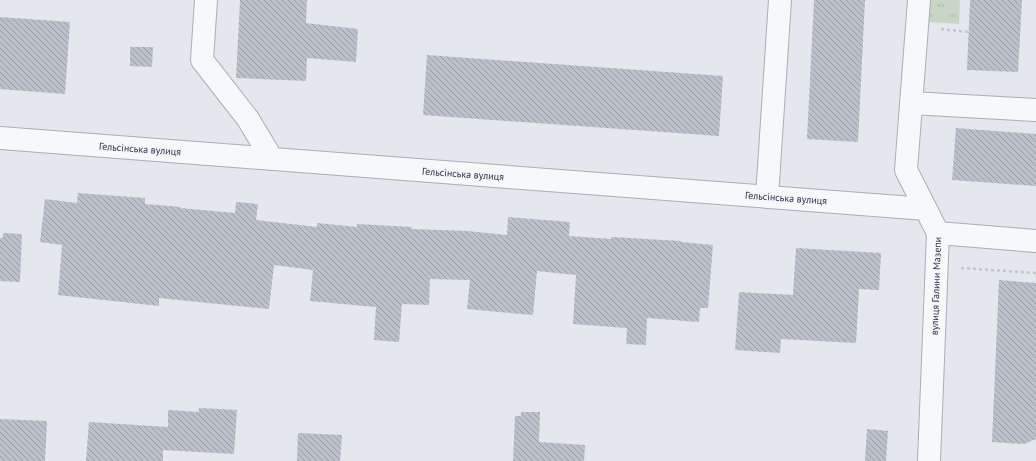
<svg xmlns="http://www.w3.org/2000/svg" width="1036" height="461" font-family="'PT Sans',sans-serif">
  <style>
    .grass { fill: url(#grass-tufts) }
    .building { fill: url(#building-back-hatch) }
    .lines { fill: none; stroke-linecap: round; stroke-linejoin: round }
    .minor-casing { stroke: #a9aeb7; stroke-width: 24 }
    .path { stroke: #c2c5cb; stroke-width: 2.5; stroke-dasharray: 3 3; stroke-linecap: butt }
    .minor { stroke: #f7f8fa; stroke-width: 22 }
    .labels { text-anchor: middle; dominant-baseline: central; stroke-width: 3; stroke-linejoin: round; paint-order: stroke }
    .street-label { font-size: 10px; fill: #2b3445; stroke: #f4f6f9 }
  </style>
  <defs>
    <pattern id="grass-tufts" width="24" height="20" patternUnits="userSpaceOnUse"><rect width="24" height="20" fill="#c9d6c5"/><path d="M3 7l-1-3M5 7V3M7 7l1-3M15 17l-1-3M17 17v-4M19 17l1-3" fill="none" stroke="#adb8ab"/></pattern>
    <pattern id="building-back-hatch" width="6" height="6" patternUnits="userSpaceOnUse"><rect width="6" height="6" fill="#bbc0ca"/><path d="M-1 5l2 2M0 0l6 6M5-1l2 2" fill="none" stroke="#989da6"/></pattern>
  </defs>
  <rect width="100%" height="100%" fill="#e4e7ec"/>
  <path class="grass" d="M930,0h30l-1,24 -30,-2z"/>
  <path class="building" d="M240,0h67l-1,23 52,6 -2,33 -49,-4 -1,23 -70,-3z
    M814,0h51l-7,142 -51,-3z
    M970,0h52l-4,72 -51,-2z
    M0,17l70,5 -5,72 -65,-5z
    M130,47h23l-1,20 -22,-1z
    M427,55l296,21 -4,60 -296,-21z
    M956,128l80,6v52l-84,-6z
    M78,193l67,5v6l36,3 -1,1 55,5 1,-11 22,2 -2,16 61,7v-4l40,4v-3l55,3 -1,2 56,2 40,4 1,-18 62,5 -1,14 42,3 1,-2 69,4v1l32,3 -5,63h-8l-1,14 -52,-4 -1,27 -20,-1 1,-16 -54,-4 3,-49 -39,-4 -4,44 -66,-6 3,-29 -40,-1 -1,26 -27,-1 -3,38 -25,-2 2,-33 -66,-6 3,-31 -39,-5 -5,44 -110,-11v8l-101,-11 4,-50 -22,-3 5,-43 32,4z
    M3,233l19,1 -2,48 -20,-1v-43h3z
    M796,248l85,5 -2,37 -20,-1 -3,54 -75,-4 -1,14 -45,-3 4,-58 54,3z
    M999,280l37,3v156l-12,5 -32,-2z
    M199,408l38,2 -3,44 -71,-4v11h-77l3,-39 79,5v-17l31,2z
    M521,412h19l-1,30 46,3 -1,16h-71l2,-45h6z
    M0,419l47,2 -2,40h-45z
    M867,429l21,2 -2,30h-21z
    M298,433l44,2 -2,26h-43z"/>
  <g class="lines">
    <g class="minor-casing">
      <path id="minor" d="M206,0l-4,60 46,59 24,40
        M919,0l-13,170 32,63 -9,228
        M911,103l125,7
        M0,138l926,71
        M767,197l13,-197
        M938,233l98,8"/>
    </g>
    <path class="path" d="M941,29l28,3
      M961,268l75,5"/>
    <use href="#minor" class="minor"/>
  </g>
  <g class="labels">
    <g class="street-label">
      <text transform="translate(140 149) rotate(4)">Гельсінська вулиця</text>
      <text transform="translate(463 174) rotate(4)">Гельсінська вулиця</text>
      <text transform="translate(786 198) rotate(4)">Гельсінська вулиця</text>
      <text transform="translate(936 286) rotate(-88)">вулиця Галини Мазепи</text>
    </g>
  </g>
</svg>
